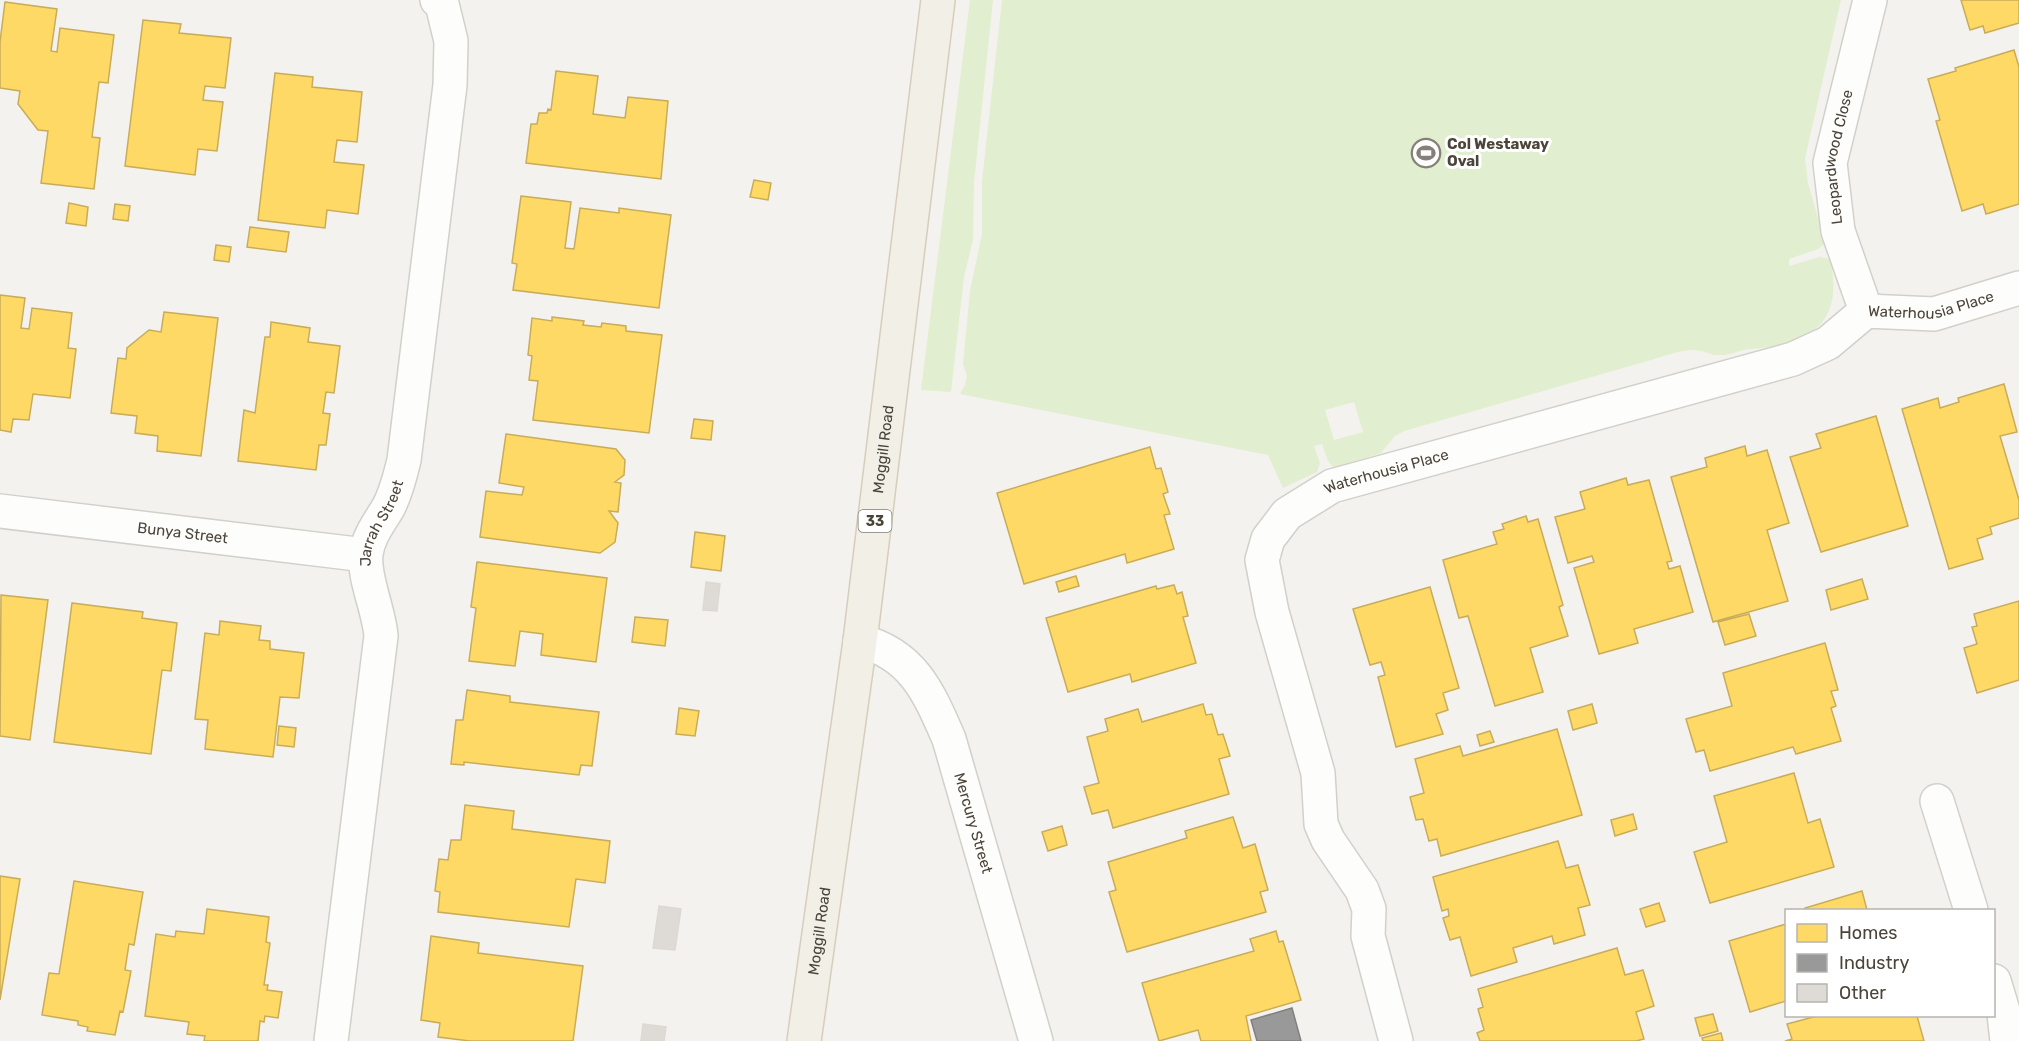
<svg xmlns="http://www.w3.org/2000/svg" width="2019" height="1041" font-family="Rubik,sans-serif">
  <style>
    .green { fill: #e1eecf; fill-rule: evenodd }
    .homes { fill: #ffd966; stroke: #c9ac58; stroke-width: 1.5 }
    .industry { fill: #999; stroke: #82807c; stroke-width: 1.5 }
    .building { fill: #dedbd6; stroke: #dcd9d4; stroke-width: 1.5 }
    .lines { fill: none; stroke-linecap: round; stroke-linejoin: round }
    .minor-casing { stroke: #d2d0cb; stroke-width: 36 }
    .major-casing { stroke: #d6cebb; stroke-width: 36 }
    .minor { stroke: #fdfdfc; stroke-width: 33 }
    .major { stroke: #f2efe6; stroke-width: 33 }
    .labels { text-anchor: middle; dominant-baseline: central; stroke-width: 6; stroke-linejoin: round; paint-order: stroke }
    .shield { fill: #fff; stroke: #817c74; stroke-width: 1.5 }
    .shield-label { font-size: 14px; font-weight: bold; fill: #4b4439 }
    .poi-label { font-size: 15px; font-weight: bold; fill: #4b4439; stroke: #fff; text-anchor: start }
    .street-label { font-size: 15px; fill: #4b4439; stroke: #fff }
  </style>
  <rect width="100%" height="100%" fill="#f4f2ee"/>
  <path class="green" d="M970,0h23l-19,183 -1,57 -9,37 -13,115 -30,-2z
    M1002,0h839l-36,158 3,25 17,60 -7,6 -29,10v7l31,-9 10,2c15,65 -21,86 -80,90 -11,1 -21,7 -32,6 -9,0 -16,-6 -27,-5 -13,1 -27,6 -40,10l-247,71 -9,5 -14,17 -47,15 -6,-7 -6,-17 -8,2 6,17 -3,9 -34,16 -15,-33 -308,-61 5,-9 2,-9 -4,-12 7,-73 12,-57v-53zM1354,402l9,30 -29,8 -9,-30z"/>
  <path class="homes" d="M1961,0h58v23l-34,10 -2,-7 -13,4z
    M5,2l52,7 -6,42 6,1 3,-24 54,7 -6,48 -9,-1 -7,55 8,1 -6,51 -53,-6 7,-52 -10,-1 -20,-26 2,-13 -20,-3v-46z
    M143,20l38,4 -2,9 52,5 -6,50 -20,-2 -2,14 20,2 -6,49 -19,-2 -3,26 -70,-9z
    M2014,50l5,17v137l-33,10 -3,-10 -21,7 -26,-90 4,-1 -12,-41 28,-8 -1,-3z
    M556,71l42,5 -5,38 32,4 3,-21 40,4 -7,78 -135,-16 5,-39h6l2,-11h8l1,-4 3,1z
    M275,73l38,4 -1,10 50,5 -5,50 -20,-2 -3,22 30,3 -6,49 -31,-4 -2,18 -67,-8z
    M754,180l17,3 -3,17 -18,-3z
    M521,196l50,6 -6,46 9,1 6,-41 39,5v-5l52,7 -12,93 -146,-18 4,-26 -5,-1z
    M69,203l19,4 -2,19 -20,-3z
    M115,204l15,2 -2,15 -15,-2z
    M250,227l39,5 -3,20 -39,-5z
    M216,245l15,2 -2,15 -15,-2z
    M0,295l25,3 -4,30 8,1 3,-21 40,5 -4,35 8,1 -6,49 -37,-4 -4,26 -16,-1 -2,13 -11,-2z
    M164,312l54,6 -17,138 -44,-5 1,-15 -23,-3 2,-17 -26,-3 7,-55 8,1 1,-11 22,-18 12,2z
    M552,317l32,4 -1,4 18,2 1,-4 24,3v5l36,4 -13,98 -116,-13 5,-39 -9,-1 3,-24 -4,-1 4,-37 20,3z
    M271,322l39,6 -2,14 32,4 -6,47 -8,-1 -3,21 7,1 -4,31h-7l-3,25 -78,-9 6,-51 11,3 10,-76h5z
    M2004,384l13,48 -17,4 19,64v18l-29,9 2,7 -15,5 6,20 -34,10 -47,-160 36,-11 2,10 19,-6 -1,-4z
    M1876,416l32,110 -87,26 -31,-95 31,-9 -5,-14z
    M694,419l19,2 -2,19 -20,-2z
    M506,434l110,15 9,11 -1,15 -9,7 6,1 -3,29 -9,-1 9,12 -3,19 -15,11 -120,-16 6,-46 36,4 2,-8 -25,-4z
    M1745,446l2,10 20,-6 22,73 -22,7 21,71 -75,21 -42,-145 36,-10 -2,-9z
    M1150,447l6,22 5,-1 7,24 -5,2 7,20 -6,1 10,34 -47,14 -2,-9 -101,30 -27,-91z
    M1626,478l2,7 21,-5 23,81 -5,1 2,7 11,-3 13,46 -59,17 4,14 -39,11 -25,-86 20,-6 -2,-6 -24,7 -13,-46 30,-8 -5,-17z
    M1526,516l2,6 10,-3 25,86 -4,2 9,29 -38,12 13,44 -48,14 -27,-90 -9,2 -16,-58 54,-16 -4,-12 11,-3 -2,-5z
    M695,532l30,4 -4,35 -30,-4z
    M477,562l130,16 -11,84 -55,-7 2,-21 -23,-3 -5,35 -46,-5 7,-53 -5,-1z
    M1076,576l3,10 -20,6 -3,-10z
    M1862,579l6,20 -37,11 -5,-20z
    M1174,585l3,9 5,-2 6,24 -5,1 13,46 -64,19 -2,-8 -62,18 -22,-74 110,-32 1,3z
    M1430,587l29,101 -16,5 5,17 -12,4 7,20 -47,13 -18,-70 7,-2 -4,-13 -11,3 -17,-56z
    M1,595l47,5 -18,140 -30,-4z
    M2019,601v79l-42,13 -13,-45 13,-4 -5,-17 5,-1 -3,-12z
    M72,603l71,9 -1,6 35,5 -6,48 -9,-1 -11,84 -97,-12z
    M1749,614l7,22 -31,9 -7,-23z
    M635,617l33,3 -3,26 -33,-4z
    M220,621l41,5 -2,14 11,1v8l34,4 -5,45 -19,-1 -7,60 -68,-8 3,-29 -13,-1 10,-86 14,2z
    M1825,643l13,47 -7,1 5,15 -5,2 10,33 -45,13 -3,-7 -83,24 -6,-21 -8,2 -10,-33 46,-13 -9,-33z
    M467,690l43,6v6l89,10 -7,54 -11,-1 -2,10 -115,-13v3l-13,-1 5,-44h7z
    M1203,704l3,11 6,-1 6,21 5,-1 7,22 -11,3 10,35 -116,34 -5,-18 -16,4 -8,-27 15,-4 -12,-46 21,-6 -3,-12 33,-10 4,13z
    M1592,704l5,19 -24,7 -5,-19z
    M679,708l20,3 -4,25 -19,-2z
    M279,726l17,2 -2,19 -17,-2z
    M1557,729l25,86 -141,41 -4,-17 -8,2 -6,-22 -7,1 -6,-23 14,-4 -9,-34 45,-13 3,10z
    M1490,731l4,11 -14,4 -3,-11z
    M1794,773l14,50 12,-4 14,48 -124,36 -16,-51 33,-10 -13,-46z
    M465,805l49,6 -2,18 98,12 -5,42 -29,-4 -7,48 -131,-15 2,-20 -5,-1 4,-32 9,1 3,-20h10z
    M1633,814l4,15 -22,7 -4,-16z
    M1233,817l10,31 12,-4 13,46 -8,2 6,20 -139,40 -18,-60 7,-2 -8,-28 79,-24 -2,-7z
    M1062,826l5,19 -19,6 -6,-19z
    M1558,841l8,27 12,-3 12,40 -12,3 7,27 -31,9 -2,-8 -39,12 4,14 -46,14 -11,-39 -10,3 -7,-22 6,-2 -1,-7 -6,2 -9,-34z
    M0,876l20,3 -20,121z
    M74,881l69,11 -9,53 -5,-1 -4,26 6,1 -8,41 -3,-1 -5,24 -28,-4 1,-4 -10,-2v-4l-36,-6 7,-42 10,1z
    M1862,891l5,19h-62v-2z
    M1659,903l6,18 -19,6 -6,-18z
    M207,909l62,8 -3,25 4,1 -6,42h4l-1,5 15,2 -4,26 -13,-2 -1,6 -4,-1 -2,20h-54l1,-5 -18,-2 2,-12 -44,-6 11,-82 19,3 1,-6 28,3z
    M1786,924v77l-36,11 -21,-71z
    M1276,931l3,11 4,-1 18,59 -55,16 5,25h-50l-3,-11 -39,11 -17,-58 112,-32 -4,-12z
    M431,936l48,7 -1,10 105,13 -10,75h-103l-32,-4 2,-14 -19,-3z
    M1617,948l8,27 18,-5 11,36 -18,6 8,27 -8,2h-156l-3,-8 7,-3 -6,-21 5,-2 -5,-18z
    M1713,1014l5,17 -18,5 -5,-18z
    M1817,1016h100l7,25h-139l7,-2 -5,-15z
    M1721,1033l2,8h-20l-1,-3z"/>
  <path class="industry" d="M1292,1008l9,33h-44l-6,-21z"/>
  <path class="building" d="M706,582l14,2 -3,27 -14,-1z
    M659,906l22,3 -6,41 -22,-2z
    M643,1024l23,3 -2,14h-23z"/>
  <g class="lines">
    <g class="minor-casing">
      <g id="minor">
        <path id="s1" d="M1866,311l-28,-80 -8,-68 40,-163"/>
        <path id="s2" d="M0,511l365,44"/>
        <path id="s3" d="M860,641c53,13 69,52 89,98l87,302"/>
        <path d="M1937,801l34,109"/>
        <path d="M1994,981l10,33 3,27"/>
        <path id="s4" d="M331,1041l50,-405c-2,-26 -18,-59 -15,-82 2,-17 13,-31 22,-46 8,-15 12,-31 16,-48l46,-375 1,-44 -9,-37 -5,-4"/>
        <path id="s5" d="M1396,1041l-28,-105 1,-27 -7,-19 -34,-50 -7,-16 -3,-51 -46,-161 -10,-52 6,-21 19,-25 45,-28 461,-127 35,-16 38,-32 68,3 85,-26"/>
      </g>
    </g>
    <g class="major-casing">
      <g id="major">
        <path id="s6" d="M804,1041l56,-400 78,-641"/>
      </g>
    </g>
    <use href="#minor" class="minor"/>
    <use href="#major" class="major"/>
  </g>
  <defs>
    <g id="stadium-ring" transform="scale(1.5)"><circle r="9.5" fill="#fff" stroke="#868178" stroke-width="1.5"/><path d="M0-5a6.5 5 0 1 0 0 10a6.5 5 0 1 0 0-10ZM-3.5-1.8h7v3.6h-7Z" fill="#868178"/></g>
  </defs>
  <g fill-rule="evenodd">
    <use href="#stadium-ring" x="1426" y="153"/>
  </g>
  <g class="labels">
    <rect class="shield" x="858.5" y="510" width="33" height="22" rx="4.5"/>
    <g class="shield-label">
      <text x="875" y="521">33</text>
    </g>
    <g class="poi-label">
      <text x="1447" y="144">Col Westaway<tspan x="1447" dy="17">Oval</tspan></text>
    </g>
    <g class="street-label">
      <text stroke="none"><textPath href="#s1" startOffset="160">Leopardwood Close</textPath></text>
      <text stroke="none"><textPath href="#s5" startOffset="1244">Waterhousia Place</textPath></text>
      <text stroke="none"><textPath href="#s6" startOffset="597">Moggill Road</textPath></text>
      <text stroke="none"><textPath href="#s5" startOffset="668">Waterhousia Place</textPath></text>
      <text stroke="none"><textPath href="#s4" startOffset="526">Jarrah Street</textPath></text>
      <text stroke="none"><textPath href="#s2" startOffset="184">Bunya Street</textPath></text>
      <text stroke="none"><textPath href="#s3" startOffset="226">Mercury Street</textPath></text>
      <text stroke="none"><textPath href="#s6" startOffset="111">Moggill Road</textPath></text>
    </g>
  </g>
  <rect x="1785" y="909" width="210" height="108" fill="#ffffff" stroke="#b7b4b0" stroke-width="1.5"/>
  <rect x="1797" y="924" width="30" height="18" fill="#ffd966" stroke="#b7b4b0" stroke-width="1.5"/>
  <text x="1839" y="939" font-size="18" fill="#4b4439">Homes</text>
  <rect x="1797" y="954" width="30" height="18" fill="#999999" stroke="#b7b4b0" stroke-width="1.5"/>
  <text x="1839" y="969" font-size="18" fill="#4b4439">Industry</text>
  <rect x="1797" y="984" width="30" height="18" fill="#dedbd6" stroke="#b7b4b0" stroke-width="1.5"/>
  <text x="1839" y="999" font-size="18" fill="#4b4439">Other</text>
</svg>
